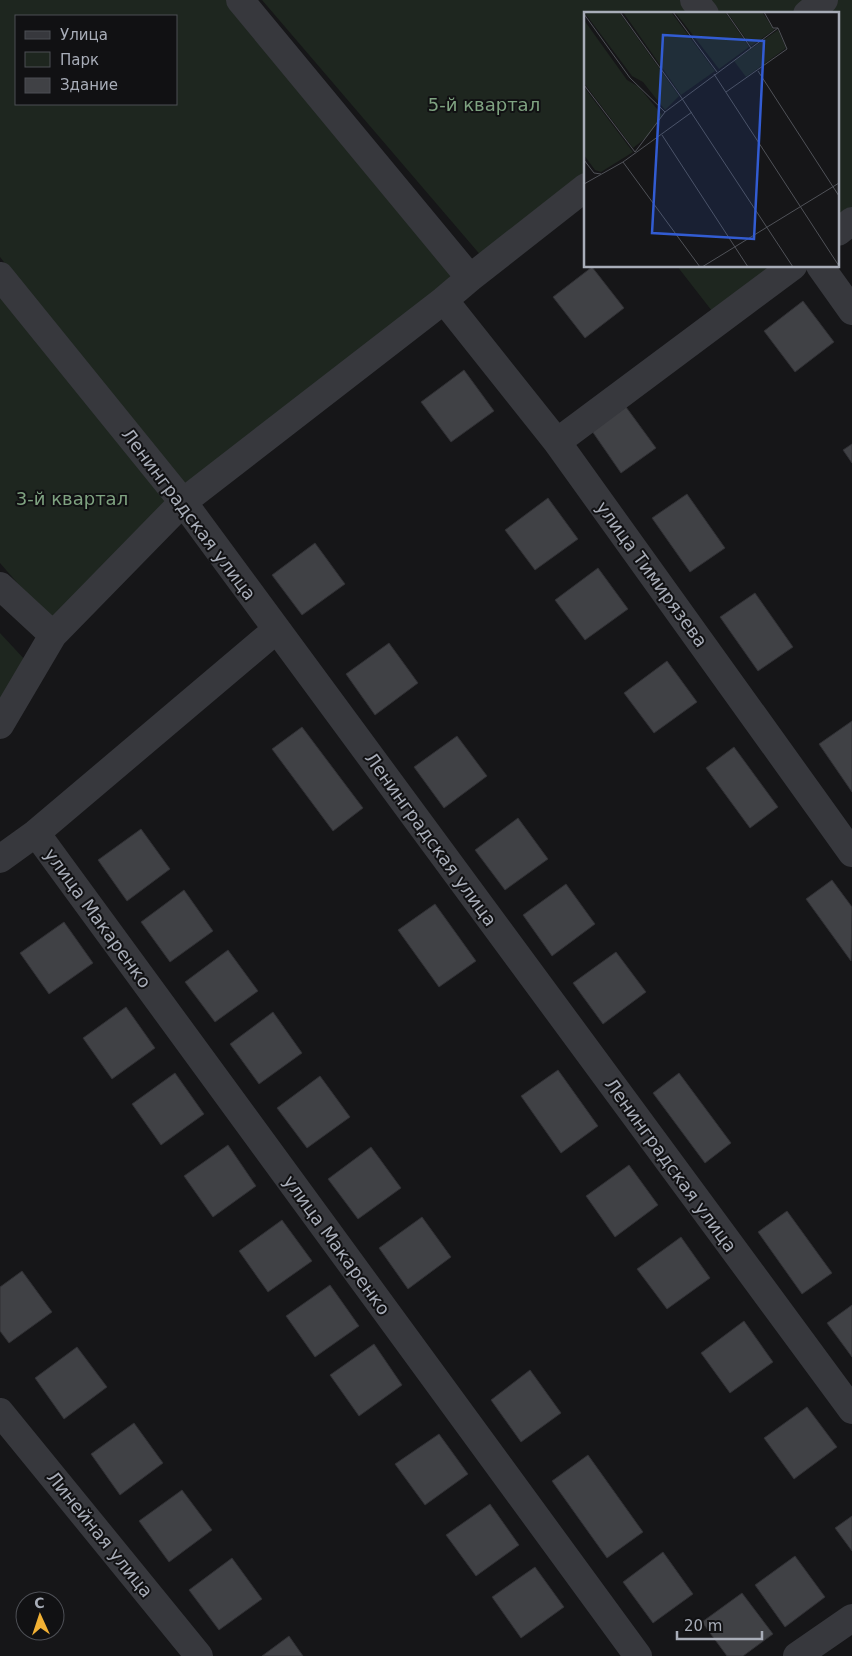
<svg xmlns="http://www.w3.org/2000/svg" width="852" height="1656" font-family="'DejaVu Sans',sans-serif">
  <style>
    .green { fill: #1e261f; fill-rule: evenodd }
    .building { fill: #404145; stroke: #303034 }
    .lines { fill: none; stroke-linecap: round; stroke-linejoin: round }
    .minor { stroke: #37383d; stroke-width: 28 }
    .labels { text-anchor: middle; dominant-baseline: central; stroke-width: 4; stroke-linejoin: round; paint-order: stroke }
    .park-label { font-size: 18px; fill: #7fa381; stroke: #111113 }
    .street-label { font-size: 18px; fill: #a8adb8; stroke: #111113 }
    .inset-road { fill: none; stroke: #505258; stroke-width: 1 }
    .view { fill: #325cd3; fill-opacity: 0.15; stroke: #325cd3; stroke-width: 2.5 }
    .inset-edge { fill: none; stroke: #a8adb8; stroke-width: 2.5 }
  </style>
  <rect width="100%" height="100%" fill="#161618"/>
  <path class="green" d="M0,0h227l228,276 -271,214 -184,-233zM16,16h160v88h-160z
    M262,0h423l11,14h-110v160l-103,84z
    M706,0h100l-17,14h-72z
    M838,0h14v208l-14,10v-204h-18z
    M677,266h96l-61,45z
    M0,294l166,207 -114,122 -52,-60z
    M0,633l27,29 -27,45z"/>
  <path class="building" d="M592,267l32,41 -39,30 -32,-41z
    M803,301l31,41 -39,30 -31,-41z
    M464,370l30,41 -43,31 -30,-40z
    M626,407l30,41 -35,25 -29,-42z
    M852,444v19l-9,-13z
    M687,494l38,54 -35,24 -38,-54z
    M548,498l30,41 -43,31 -30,-40z
    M315,543l30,41 -43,31 -30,-40z
    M598,568l30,41 -43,31 -30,-40z
    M755,593l38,54 -35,24 -38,-54z
    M389,643l29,40 -43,32 -29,-41z
    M667,661l30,41 -43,31 -30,-40z
    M852,721v71l-33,-48z
    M302,727l61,81 -30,23 -61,-82z
    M457,736l30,40 -43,32 -30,-41z
    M734,747l44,60 -28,21 -44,-60z
    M518,818l30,41 -43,31 -30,-40z
    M141,829l29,40 -43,32 -29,-41z
    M832,880l20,27 -1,54 -45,-62z
    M566,884l29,40 -43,32 -29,-41z
    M184,890l29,41 -43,31 -29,-40z
    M435,904l41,57 -37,26 -41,-57z
    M64,922l29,41 -44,31 -29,-41z
    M228,950l30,41 -43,31 -30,-40z
    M616,952l30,40 -43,32 -30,-41z
    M126,1007l29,41 -43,31 -29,-41z
    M273,1012l29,41 -43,31 -29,-40z
    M558,1070l40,56 -37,27 -40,-57z
    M175,1073l29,41 -43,31 -29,-41z
    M679,1073l52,70 -26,20 -52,-70z
    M320,1076l30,41 -43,31 -30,-40z
    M228,1145l28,41 -43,31 -29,-41z
    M371,1147l30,41 -43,31 -30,-40z
    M629,1165l29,40 -43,32 -29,-41z
    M787,1211l45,62 -30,21 -44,-62z
    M422,1217l29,40 -43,32 -29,-41z
    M282,1220l30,41 -44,31 -29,-41z
    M681,1237l29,41 -43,31 -30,-40z
    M22,1271l30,41 -43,31 -9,-12v-44z
    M330,1285l29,41 -44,31 -29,-41z
    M852,1305v52l-25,-34z
    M744,1321l29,41 -43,31 -29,-40z
    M374,1344l28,41 -43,31 -29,-41z
    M77,1347l30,40 -43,32 -29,-41z
    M530,1370l31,43 -40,29 -30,-42z
    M807,1407l30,40 -43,32 -30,-41z
    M134,1423l29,40 -43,32 -29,-41z
    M439,1434l29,40 -43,31 -30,-41z
    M588,1455l55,77 -36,26 -55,-77z
    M182,1490l30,40 -43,32 -30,-41z
    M490,1504l29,41 -43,31 -30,-41z
    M852,1516v35l-17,-23z
    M663,1552l30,42 -40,29 -30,-41z
    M795,1556l30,41 -40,30 -30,-42z
    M232,1558l30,41 -43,31 -30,-40z
    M535,1567l29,40 -43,31 -29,-41z
    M742,1593l31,41 -30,22h-16l-25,-34z
    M289,1636l14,20h-41z"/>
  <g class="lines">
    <path class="minor" d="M240,0l230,278
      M694,0l11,14
      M807,14l17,-14
      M838,232l14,-11
      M820,266l32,45
      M0,276l183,226 669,908
      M444,300l113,142 295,411
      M557,442l236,-176
      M0,586l53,49 -53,90
      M53,635l130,-133 261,-202 26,-22 116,-91
      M36,833l602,823
      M0,859l36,-26 240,-203
      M0,1412l199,244
      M797,1656l55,-38"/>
  </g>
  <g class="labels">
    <g class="park-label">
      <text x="484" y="104">5-й квартал</text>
      <text x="72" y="498">3-й квартал</text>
    </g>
    <g class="street-label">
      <text transform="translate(189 514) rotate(53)">Ленинградская улица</text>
      <text transform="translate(652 574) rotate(54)">улица Тимирязева</text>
      <text transform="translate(431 839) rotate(54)">Ленинградская улица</text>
      <text transform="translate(98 918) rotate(54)">улица Макаренко</text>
      <text transform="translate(671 1165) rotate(54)">Ленинградская улица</text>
      <text transform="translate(337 1245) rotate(54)">улица Макаренко</text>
      <text transform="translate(100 1534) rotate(51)">Линейная улица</text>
    </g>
  </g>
  <g transform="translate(584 12)">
    <rect width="255" height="255" fill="#161618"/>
    <path d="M0,0h35l60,84 -14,14 -22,-28 -11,-6zM39,0h48l44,59 -34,24zM91,0h50l24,35 -30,22zM143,0h35l12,18 -23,16zM0,8l43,60 12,7 23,28 -14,21 -15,12 -49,-65zM194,18l8,18 -40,29 -12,-16zM0,75l49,65 -32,20 -6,-2 -11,-15z" fill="#1e261f"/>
    <path class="inset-road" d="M36,0l61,85 112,170M89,0l44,60M142,0l25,36M0,2l46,64 35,34 -30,40 -51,-67M174,59l81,125M130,62l125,192M142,80l61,-43 -9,-21h-5l-9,-16M81,100l113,-84M78,123l86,132M0,148l10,13 7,1M39,150l77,105M0,172l39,-22 69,-50M118,255l137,-84"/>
    <path class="view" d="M79,23l101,6 -10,198 -102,-6z"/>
    <rect width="255" height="255" class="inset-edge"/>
  </g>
  <rect x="15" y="15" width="162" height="90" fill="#111113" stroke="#4d4f55"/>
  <rect x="25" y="31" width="25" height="8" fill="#37383d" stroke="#4d4f55"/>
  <text x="60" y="40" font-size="15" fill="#a8adb8">Улица</text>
  <rect x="25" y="52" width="25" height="15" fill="#1e261f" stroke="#4d4f55"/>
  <text x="60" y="65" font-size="15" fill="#a8adb8">Парк</text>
  <rect x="25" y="78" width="25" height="15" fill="#404145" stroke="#4d4f55"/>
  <text x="60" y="90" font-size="15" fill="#a8adb8">Здание</text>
  <g transform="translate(40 1616) rotate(357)"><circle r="24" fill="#111113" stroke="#4d4f55"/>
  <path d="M0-4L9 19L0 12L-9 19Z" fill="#f2b134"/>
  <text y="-8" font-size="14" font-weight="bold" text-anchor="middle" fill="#a8adb8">С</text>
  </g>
  <path d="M677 1631v8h85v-8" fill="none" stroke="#a8adb8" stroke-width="2.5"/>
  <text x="684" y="1631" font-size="15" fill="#a8adb8" stroke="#111113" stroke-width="4" paint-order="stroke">20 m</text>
</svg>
